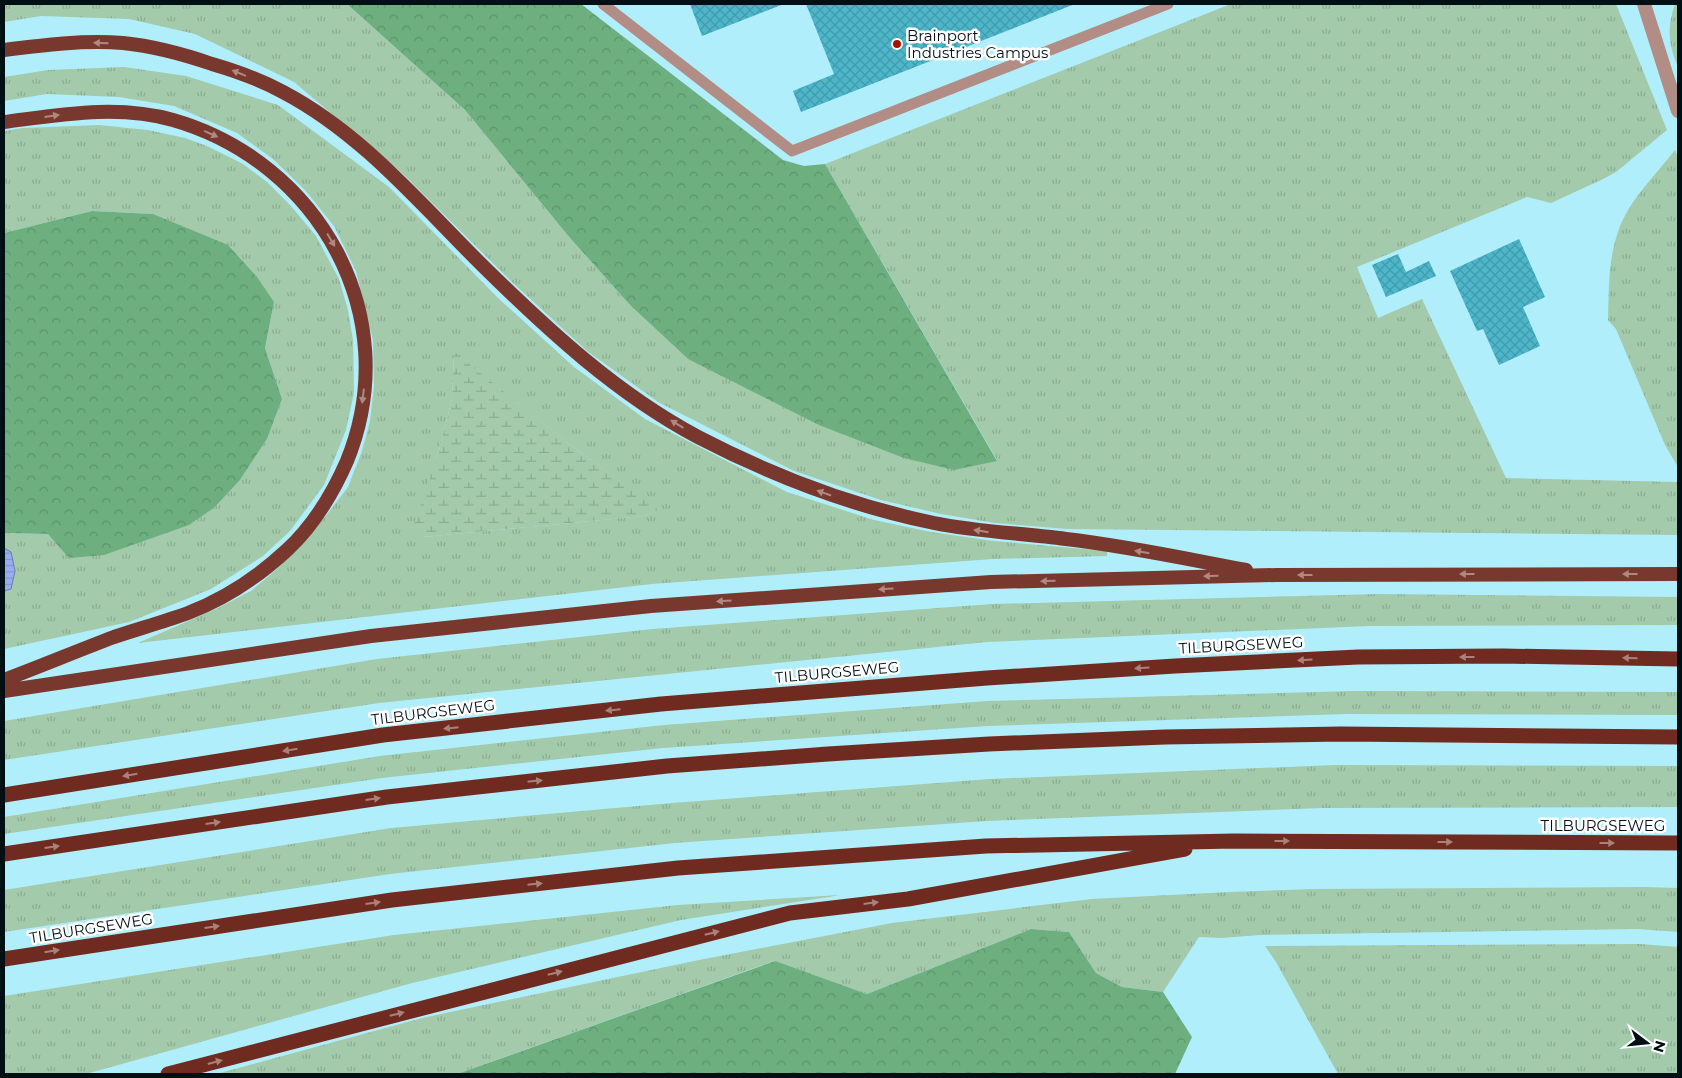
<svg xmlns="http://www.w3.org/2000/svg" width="1682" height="1078" font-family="Montserrat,sans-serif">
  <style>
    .grass { fill: url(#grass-tufts); fill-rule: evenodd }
    .forest { fill: url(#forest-crowns) }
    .wetland { fill: url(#wetland-marsh) }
    .water { fill: url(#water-rules); stroke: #6b7eae }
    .building { fill: url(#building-cross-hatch) }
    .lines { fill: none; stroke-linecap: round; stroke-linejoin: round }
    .service { stroke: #b18d86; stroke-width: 11 }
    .minor { stroke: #b18d86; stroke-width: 14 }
    .trunk { stroke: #79382e; stroke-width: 14 }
    .motorway { stroke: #702b21; stroke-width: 15 }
    .oneway { fill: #af8882 }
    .oneway2 { fill: #a9807a }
    .poi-dot { fill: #a61300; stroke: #fff; stroke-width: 2 }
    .labels { text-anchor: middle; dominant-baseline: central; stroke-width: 5; stroke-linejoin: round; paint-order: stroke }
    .poi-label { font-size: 15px; fill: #000f13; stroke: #fff; text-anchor: start }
    .street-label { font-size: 15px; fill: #000f13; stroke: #fff }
  </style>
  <defs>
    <pattern id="grass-tufts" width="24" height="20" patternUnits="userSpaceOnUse" patternTransform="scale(1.25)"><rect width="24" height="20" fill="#a3caab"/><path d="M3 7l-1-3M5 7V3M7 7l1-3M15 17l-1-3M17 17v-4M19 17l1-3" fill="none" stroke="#8bac92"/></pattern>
    <pattern id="forest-crowns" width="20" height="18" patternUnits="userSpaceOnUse" patternTransform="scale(1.25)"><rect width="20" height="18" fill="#6daf7e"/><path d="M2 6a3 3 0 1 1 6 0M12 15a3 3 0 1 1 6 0" fill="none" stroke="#5d956c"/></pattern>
    <pattern id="wetland-marsh" width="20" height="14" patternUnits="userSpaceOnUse" patternTransform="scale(1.25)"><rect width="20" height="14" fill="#a3caab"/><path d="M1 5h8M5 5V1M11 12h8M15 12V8" fill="none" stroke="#8bac92"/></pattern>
    <pattern id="water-rules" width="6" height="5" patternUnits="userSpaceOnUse" patternTransform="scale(1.25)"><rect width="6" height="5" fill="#99adf0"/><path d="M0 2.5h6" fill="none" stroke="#8294cd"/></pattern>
    <pattern id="building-cross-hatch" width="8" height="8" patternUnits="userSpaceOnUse" patternTransform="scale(1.25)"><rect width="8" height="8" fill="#4db6c9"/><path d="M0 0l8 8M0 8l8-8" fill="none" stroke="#419bac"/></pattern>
  </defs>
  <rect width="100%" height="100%" fill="#b0eefb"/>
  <path class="grass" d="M4,4h343l118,106 105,128 61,68 57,53 309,101 -172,-296 406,-160h385l51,126 -51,42 -13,7 -52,24 -24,-6 -170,70 21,51 44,-19 84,179 172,4v53l-611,-6 -72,-6 -54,-9 -60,-14 -87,-29 -136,-69 -71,-51 -74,-68 -111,-110 -108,-91 -99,-48 -66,-15 -88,-3 -37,6z
    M1675,4h3v63c-10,-24 -11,-39 -3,-63z
    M124,67l62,9 92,29 111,82 109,111 76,69 71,52 142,73 87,28 57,12 63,9 113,10v5l-114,3 -341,25 -514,59 80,-35 33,-17 26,-22 48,-52 23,-30 14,-36 8,-30 4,-35 -1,-46 -17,-69 -22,-45 -29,-36 -32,-31 -36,-26 -63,-27 -55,-9 -72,-3 -43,7v-24l44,-7zM454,353l127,100 78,56 -15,7 -221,21 14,-79 15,-59z
    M99,125l49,5 37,8 22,8 36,18 24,18 24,24 25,30 23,43 9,31 5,30 1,53 -8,37 -22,55 -34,46 -27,25 -52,33 -82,33 -125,27v-58l7,-2v-37l-7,-4v-15l44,1 167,-27 25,-27 27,-41 15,-40 -17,-51 9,-46 -121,-88 -61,-3 -88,22v-102l19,-3z
    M1675,150l3,7v310l-13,-22 -49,-116 -8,-9c1,-29 0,-60 10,-88 10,-31 37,-56 57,-82z
    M1379,594l299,3v28l-309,1 -382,16 -608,61 -375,57v-39l373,-62 276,-30 339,-25z
    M1354,691l324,1v23l-332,-1 -358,12 -325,22 -281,30 -378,56v-17l376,-61 284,-31 323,-24z
    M1335,765l343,1v41l-356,1 -335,13 -312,22 -285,31 -386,58v-42l387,-62 281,-25 318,-24z
    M1644,887l34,1v44l-40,-3 -378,6 -39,3 -22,-1 -36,55 -41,-5 -26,-14 -27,-41 -38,-3 -164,65 -93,-33 -317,113h-241l206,-56 272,-57 198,-38 200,-24 137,-7 85,-3z
    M841,895l-160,25 -269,63 -326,91h-82v-78l390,-61 284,-30z
    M1640,944l38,3v127h-340l-62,-112 -11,-16z"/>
  <path class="forest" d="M347,4h234l202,156 21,6 21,-2 172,297 -43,9 -50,-12 -85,-33 -131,-66 -57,-53 -61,-68 -105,-128z
    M92,211l61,3 75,31 29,32 17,25 -9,46 17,51 -15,40 -27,41 -25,27 -26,18 -85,30 -35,3 -21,-24 -44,-1v-300z
    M1031,929l38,3 27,41 26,14 41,5 29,45 -17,37h-718l318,-113 92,33z"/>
  <path class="wetland" d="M454,352l127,101 79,56 -16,7 -221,21 -9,-13 23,-66 15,-59z"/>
  <path class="water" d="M4,548l7,4 4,19 -4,18 -7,2z"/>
  <path class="building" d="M690,4h94l-82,32z
    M806,4h269l-274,108 -8,-21 41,-17z
    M1519,239l26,58 -22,10 17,39 -41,19 -16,-36 -6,2 -27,-60z
    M1398,254l8,18 23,-11 7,15 -50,21 -14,-32z"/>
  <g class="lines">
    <path class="service" d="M603,4l189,147 376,-147"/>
    <path class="minor" d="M1644,4l34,107"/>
    <path class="trunk" d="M4,50c39,-5 79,-10 119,-7 30,3 60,11 89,21 24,7 49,16 71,28 80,42 138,113 201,175 64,63 133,127 214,170 75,39 153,69 236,86 44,9 88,10 132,16 61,7 121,20 180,31
      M4,122c55,-7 113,-18 169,-2 146,42 233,196 174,341 -14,32 -34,65 -60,89 -28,26 -63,49 -99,63 -25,9 -50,16 -74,24 -37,14 -73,29 -110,43
      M4,691l367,-55 280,-30 340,-24 286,-7 401,-1"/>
    <path class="motorway" d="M4,795l379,-60 278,-31 326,-26 188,-12 183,-9 145,-1 175,3
      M4,854l383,-57 280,-31 161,-12 161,-10 176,-7 176,-3 337,3
      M4,959l388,-59 286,-32 308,-22 248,-5 444,2
      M168,1074l622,-161 118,-14 277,-50"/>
  </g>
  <defs><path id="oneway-solid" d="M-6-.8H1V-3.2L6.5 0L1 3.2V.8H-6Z" transform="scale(1.25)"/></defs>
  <g class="oneway">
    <use href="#oneway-solid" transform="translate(101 43) rotate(-178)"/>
    <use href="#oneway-solid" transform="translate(239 73) rotate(-158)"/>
    <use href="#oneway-solid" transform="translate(52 116) rotate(-8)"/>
    <use href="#oneway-solid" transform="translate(211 134) rotate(24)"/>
    <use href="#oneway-solid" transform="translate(331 240) rotate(59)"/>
    <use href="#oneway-solid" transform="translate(363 396) rotate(97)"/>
    <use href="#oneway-solid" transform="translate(677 424) rotate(-149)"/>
    <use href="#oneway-solid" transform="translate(824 493) rotate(-161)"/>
    <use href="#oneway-solid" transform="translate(981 531) rotate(-171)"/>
    <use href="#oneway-solid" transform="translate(1142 552) rotate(-170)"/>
    <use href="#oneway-solid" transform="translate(1467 574) rotate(180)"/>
    <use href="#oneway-solid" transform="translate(1630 574) rotate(180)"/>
    <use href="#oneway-solid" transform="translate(1305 575) rotate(180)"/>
    <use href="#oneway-solid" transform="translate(1211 576) rotate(179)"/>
    <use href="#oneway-solid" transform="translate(1048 581) rotate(179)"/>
    <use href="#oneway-solid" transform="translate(886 589) rotate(176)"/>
    <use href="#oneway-solid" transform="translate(724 601) rotate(176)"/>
  </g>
  <g class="oneway2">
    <use href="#oneway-solid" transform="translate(1467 657) rotate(180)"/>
    <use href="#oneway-solid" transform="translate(1630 658) rotate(-179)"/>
    <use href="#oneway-solid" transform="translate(1305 660) rotate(177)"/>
    <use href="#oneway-solid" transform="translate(1142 668) rotate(176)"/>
    <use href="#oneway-solid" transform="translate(613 710) rotate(174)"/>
    <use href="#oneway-solid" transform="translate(451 728) rotate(174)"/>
    <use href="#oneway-solid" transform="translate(290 750) rotate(171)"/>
    <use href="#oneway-solid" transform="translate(130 775) rotate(171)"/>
    <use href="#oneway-solid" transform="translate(535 781) rotate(-6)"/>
    <use href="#oneway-solid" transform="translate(373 799) rotate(-8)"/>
    <use href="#oneway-solid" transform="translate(213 823) rotate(-8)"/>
    <use href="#oneway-solid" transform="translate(1282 841)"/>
    <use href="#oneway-solid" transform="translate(1445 842)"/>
    <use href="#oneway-solid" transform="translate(1607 843)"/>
    <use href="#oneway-solid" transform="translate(52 847) rotate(-8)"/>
    <use href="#oneway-solid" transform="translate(535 884) rotate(-6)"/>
    <use href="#oneway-solid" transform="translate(373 903) rotate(-8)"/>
    <use href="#oneway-solid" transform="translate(871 903) rotate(-7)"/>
    <use href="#oneway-solid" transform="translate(212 927) rotate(-8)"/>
    <use href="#oneway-solid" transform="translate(712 933) rotate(-14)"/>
    <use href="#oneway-solid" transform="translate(52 951) rotate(-9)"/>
    <use href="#oneway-solid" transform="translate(555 973) rotate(-14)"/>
    <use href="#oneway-solid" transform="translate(397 1014) rotate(-14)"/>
    <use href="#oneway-solid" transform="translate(215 1062) rotate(-15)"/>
  </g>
  <circle class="poi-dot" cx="897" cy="44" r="5"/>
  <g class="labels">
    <g class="poi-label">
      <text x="907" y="35">Brainport<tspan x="907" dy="17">Industries Campus</tspan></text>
    </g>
    <g class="street-label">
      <text transform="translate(1241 645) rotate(-3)">TILBURGSEWEG</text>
      <text transform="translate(837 672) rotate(-5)">TILBURGSEWEG</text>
      <text transform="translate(433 712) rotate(-7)">TILBURGSEWEG</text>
      <text x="1603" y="825">TILBURGSEWEG</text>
      <text transform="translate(91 928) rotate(-9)">TILBURGSEWEG</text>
    </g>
  </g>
  <rect width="1682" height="1078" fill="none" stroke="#000f13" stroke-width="10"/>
  <g transform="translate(1647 1043) rotate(106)" stroke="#ffffff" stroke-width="4" paint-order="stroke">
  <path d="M0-4L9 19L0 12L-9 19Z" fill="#000f13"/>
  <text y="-8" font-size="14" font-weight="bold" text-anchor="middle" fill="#000f13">N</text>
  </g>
</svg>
